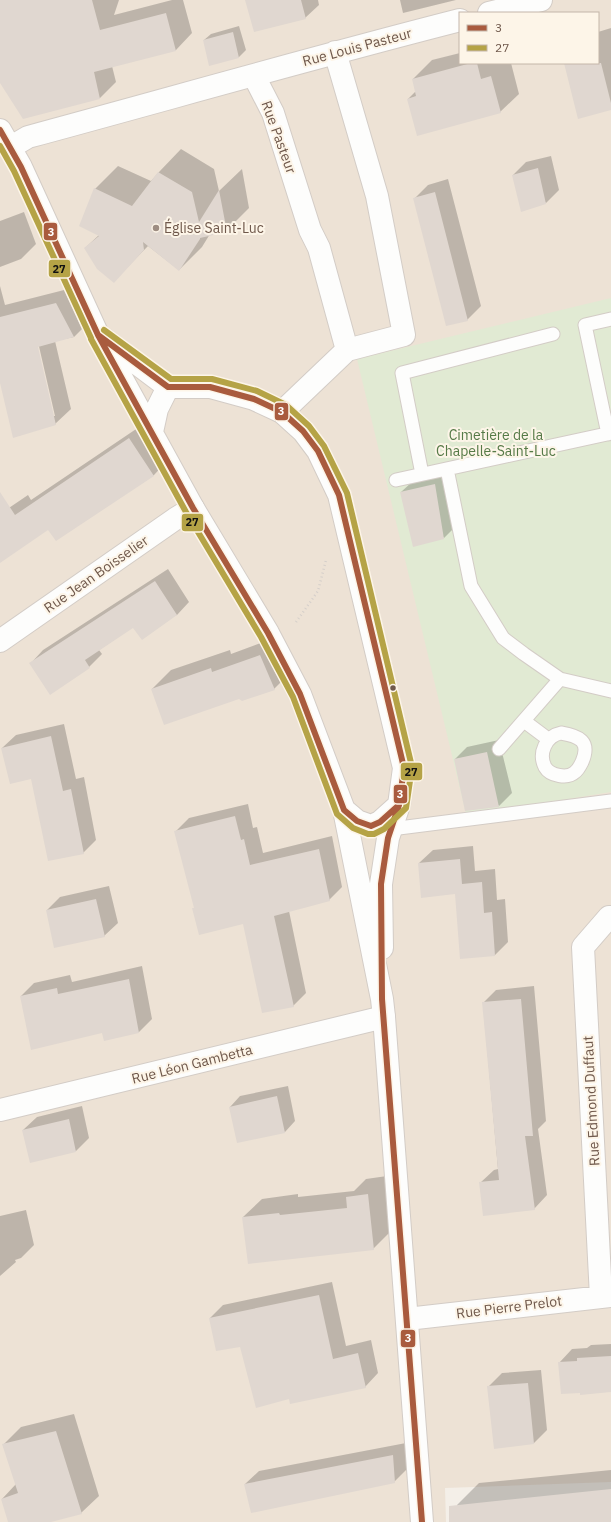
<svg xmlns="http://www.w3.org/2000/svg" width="611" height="1522" font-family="'IBM Plex Sans',sans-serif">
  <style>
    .residential { fill: #ede2d5; fill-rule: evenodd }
    .green { fill: #e1ead3 }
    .shadow { fill: #0003; fill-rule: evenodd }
    .building { fill: #e0d7d0 }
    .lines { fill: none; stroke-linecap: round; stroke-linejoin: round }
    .service-casing { stroke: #d3ccc6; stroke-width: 15 }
    .minor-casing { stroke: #d3ccc6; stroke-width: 24 }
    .tertiary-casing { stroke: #d3ccc6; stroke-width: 24 }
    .path { stroke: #d5cfca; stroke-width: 2.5; stroke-dasharray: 1 3; stroke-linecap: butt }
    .service { stroke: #fdfdfc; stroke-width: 13 }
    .minor { stroke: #fdfdfc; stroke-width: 22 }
    .tertiary { stroke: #fdfdfc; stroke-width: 22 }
    .bus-1-casing { stroke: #fdf5e8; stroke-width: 9 }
    .bus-2-casing { stroke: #fdf5e8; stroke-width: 9 }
    .bus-1 { stroke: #a95b3e; stroke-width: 6 }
    .bus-2 { stroke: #b5a346; stroke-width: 6 }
    .poi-dot { fill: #9e8d82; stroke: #fdf5e8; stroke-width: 1.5 }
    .bus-dot { fill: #6f584b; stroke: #fdf5e8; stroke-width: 1.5 }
    .labels { text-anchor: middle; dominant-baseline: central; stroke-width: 4; stroke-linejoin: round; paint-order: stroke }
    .street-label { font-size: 14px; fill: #6f584b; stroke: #fdf5e8 }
    .poi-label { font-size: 14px; fill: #6f584b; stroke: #fdf5e8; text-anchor: start }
    .park-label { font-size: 14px; fill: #567a47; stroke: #fdf5e8 }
    .line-badge { stroke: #fdf5e8; stroke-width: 1.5 }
    .badge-label { font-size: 11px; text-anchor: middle; font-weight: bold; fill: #fff }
    .pale-badge-label { font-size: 11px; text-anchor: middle; font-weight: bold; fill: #111 }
  </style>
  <rect width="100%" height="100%" fill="#f4efe8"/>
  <path class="residential" d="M0,0h611v1482l-166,6 1,34h-446zM460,13h138v50h-138z"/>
  <path class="green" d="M611,298v494l-111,18 -33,8 -110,-459z"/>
  <path class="shadow" d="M0,0h119l-5,15 58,-15h11l9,33 -16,17 -64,16 4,16 -16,16 -100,-17z
    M246,0h72l1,5 -14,13z
    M400,0h56l-53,13z
    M239,26l7,24 -7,7 -29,7 -6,-24 7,-6z
    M611,28v81l-46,-46h33v-31z
    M460,53v10h51l8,31 -19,18 -92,-13 8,-8 -3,-12 19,-19z
    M181,149l33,20 5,22 23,-22 7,39 -23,23 -16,3 -8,13 -23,23 -31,-24 -34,35 -29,-33 14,-13 -4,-46 23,-23 33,15 8,-9z
    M551,156l8,34 -13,13 -33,-28 13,-13z
    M448,179l33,127 -14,14 -52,-122 13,-13z
    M24,212l12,32 -15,15 -21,8v-46z
    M0,286l5,19 67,-17 17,34 -15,15 -19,4 16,68 -16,15 -55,-45zM36,342h2l17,74h-2z
    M145,423l24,36 -15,16 -98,65 -7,-12 -49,34v-48l28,-19 3,5z
    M445,475l9,53 -10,10 -43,-46 11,-10z
    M168,569l21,33 -12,13 -43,11 -35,24 3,4 -13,13 -58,-4 12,-13z
    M279,636l14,34 -19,19 -35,9 -87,-9 19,-19 59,-20 1,4z
    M64,724l12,55 8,-2 12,63 -13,13 -52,-75 -29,-30 14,-13z
    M499,740l13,53 -13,13 -44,-47 12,-12z
    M248,804l5,24 4,-1 6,26 69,-17 10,51 -13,13 -40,11 17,82 -13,13 -50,-84 -50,-13 2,-2 -19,-76 13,-13z
    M473,846l2,25 20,-2 2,31 8,-1 3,43 -14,14 -38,-63 -37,-30 14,-13z
    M109,886l9,37 -14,13 -57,-26 13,-13z
    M142,966l10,53 -13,13 -34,8 -2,-8 -82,-36 13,-13 36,-8 2,7z
    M534,986l12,135 -8,8 9,66 -13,14 -54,-26 14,-13 4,-1 -15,-166 13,-13z
    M288,1086l7,35 -10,11 -55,-25 10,-11z
    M82,1106l7,32 -13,13 -53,-21 14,-13z
    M387,1176l5,54 -19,19 -130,-32 19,-18 36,-5v3l56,-6 12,-12z
    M26,1210l8,35 -13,13 -6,2 1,2 -16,14v-60z
    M332,1282l14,64 25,-6 7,33 -13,14 -75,11 -49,-53 -31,-27 13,-13z
    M611,1344v47l-52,-28 13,-14 15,-1 4,-3z
    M541,1370l6,60 -13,13 -39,5 -7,-61 14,-14z
    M74,1414l25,82 -18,17 -33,9h-39l-7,-23 14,-15 -12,-40 17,-17z
    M406,1443l2,25 -14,14 -149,2 14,-13z
    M611,1470v52h-153l-1,-17 22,-22z"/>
  <path class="building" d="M0,0h92l8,30 66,-17 10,38 -82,21 6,27 -77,20 -23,-36z
    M245,0h56l5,19 -52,13z
    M233,32l6,26 -30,8 -6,-26z
    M471,63h6l4,16 10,-3 10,37 -84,23 -10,-37 9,-3 -4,-17z
    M564,63h37l10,40v7l-33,9z
    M538,168l8,36 -25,8 -9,-37z
    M158,172l34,20 7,30 20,-32 8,42 -27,6v1l-21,32 -36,-29 1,8 -30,33 -17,-14 -13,-21 15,-12 -20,-10 15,-38 38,18z
    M435,192l33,129 -22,5 -33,-128z
    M56,303l18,34 -36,10 18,78 -43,13 -13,-55v-66z
    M129,438l25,38 -98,65 -8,-11 -48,33v-71l15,23z
    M435,484l9,55 -31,8 -13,-55z
    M155,581l22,34 -35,25 -9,-12 -48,32 5,8 -40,27 -21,-32z
    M260,655l15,35 -33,11 -3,-2 -75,26 -13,-36 60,-21 1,4z
    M51,736l12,55 8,-2 13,65 -36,7 -17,-82 -21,5 -9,-36z
    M487,752l12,55 -34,4 -11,-52z
    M235,816l6,24 3,-1 6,26 69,-16 11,52 -56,15 20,91 -32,6 -19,-89 -44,11 -7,-27h2l-20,-77z
    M460,859l2,25 20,-2 2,31 8,-1 3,44 -35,3 -5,-65 -34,4 -3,-35z
    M96,899l9,38 -51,11 -8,-38z
    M129,979l10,54 -35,8 -2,-8 -71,17 -11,-54 37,-8 1,6z
    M521,999l12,137h-8l10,74 -52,6 -4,-34 20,-2 -17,-178z
    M277,1096l8,37 -48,10 -8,-36z
    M69,1119l7,33 -46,11 -8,-33z
    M368,1194l6,56 -126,14 -6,-47 37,-4 1,2 67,-7 -1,-11z
    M319,1295l14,64 25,-6 8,35 -76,16 -1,-5 -33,9 -16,-61 -24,4 -7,-33z
    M611,1356v36l-31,3v-2l-19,1 -3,-32 19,-1v-3z
    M528,1383l6,61 -40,5 -7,-63z
    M56,1431l26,83 -31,8h-43l-7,-23 17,-6 -16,-49z
    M393,1455l2,28 -144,30 -7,-29z
    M611,1489v33h-162v-16z"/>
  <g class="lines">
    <g class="service-casing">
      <path id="service" d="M608,434l-23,-109 26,-6
        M447,469l24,117 32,52 21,16 36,25 51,12
        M422,474l-20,-101 151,-39
        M396,480l215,-47
        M524,721l24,18
        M561,733c18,3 30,8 21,29 -2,4 -4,8 -7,10 -7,7 -25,4 -30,-5 -7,-14 1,-31 16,-34z
        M499,749l61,-70
        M391,829l220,-28"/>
    </g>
    <g class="minor-casing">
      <path id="minor" d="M489,13l52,-13
        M254,76l19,37 37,117 9,18 28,102
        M11,147l17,-10c144,-39 287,-80 432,-117
        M282,412l65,-62 57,-15 -27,-139 -42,-144
        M0,641l175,-122 18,-11
        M0,1110l384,-93
        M601,1297l-18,-350 26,-30h2
        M407,1319l204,-23"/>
    </g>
    <g class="tertiary-casing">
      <path id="tertiary" d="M0,130l21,37 77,168 95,173 75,125 32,61 44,116 38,189 2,18 38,505
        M104,339l64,48h42l44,12 28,13 21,19 15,20 21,44 65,273 -5,37 -11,33 -7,46 1,64
        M152,432l5,-23 11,-22
        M344,810l13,11 14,5 9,-4 19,-17"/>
    </g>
    <path class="path" d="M296,622l22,-31 8,-31"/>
    <use href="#service" class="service"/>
    <use href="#minor" class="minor"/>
    <use href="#tertiary" class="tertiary"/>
    <g class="bus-1-casing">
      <path id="bus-1" d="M0,130l21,37 77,168
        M98,335l70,52h42l44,12 28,13 21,19 15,20 21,44 65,273 -5,37 -19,17 -9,4 -14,-5 -13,-11 -44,-116 -32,-61 -75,-125z
        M401,790l-2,15 -11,33 -7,46 1,115 40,523"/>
    </g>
    <g class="bus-2-casing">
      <path id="bus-2" d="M0,146l14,25 77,167
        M91,339l95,173 75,125 32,60 44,117 16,14 15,6h6l10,-5 22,-21 6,-41 -65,-274 -23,-47 -15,-20 -23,-21 -29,-14 -45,-12h-41l-67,-49"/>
    </g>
    <use href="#bus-1" class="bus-1"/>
    <use href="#bus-2" class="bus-2"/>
  </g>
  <circle class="poi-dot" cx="156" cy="228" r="4"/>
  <circle class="bus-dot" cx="393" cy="688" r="3.5"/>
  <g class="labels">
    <g class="street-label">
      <text transform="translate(357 47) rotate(-15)">Rue Louis Pasteur</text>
      <text transform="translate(279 137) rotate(70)">Rue Pasteur</text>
      <text transform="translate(96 574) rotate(-35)">Rue Jean Boisselier</text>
      <text transform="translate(192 1064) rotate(-14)">Rue Léon Gambetta</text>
      <text transform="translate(591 1101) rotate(-93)">Rue Edmond Duffaut</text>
      <text transform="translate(509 1307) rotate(-7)">Rue Pierre Prelot</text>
    </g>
    <g class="poi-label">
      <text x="164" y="228">Église Saint-Luc</text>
    </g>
    <g class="park-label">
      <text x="496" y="435">Cimetière de la<tspan x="496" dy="16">Chapelle-Saint-Luc</tspan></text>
    </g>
  </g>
  <g class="line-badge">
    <rect x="43" y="222" width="15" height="19" rx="4" fill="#a95b3e"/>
    <rect x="48" y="259" width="23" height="19" rx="4" fill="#b5a346"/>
    <rect x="274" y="402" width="15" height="19" rx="4" fill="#a95b3e"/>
    <rect x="181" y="513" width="23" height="19" rx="4" fill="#b5a346"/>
    <rect x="400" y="762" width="23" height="19" rx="4" fill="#b5a346"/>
    <rect x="393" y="784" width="15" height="20" rx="4" fill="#a95b3e"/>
    <rect x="400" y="1329" width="16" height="19" rx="4" fill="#a95b3e"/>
  </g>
  <g class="badge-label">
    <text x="51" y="236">3</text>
    <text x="281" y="415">3</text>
    <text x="400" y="798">3</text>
    <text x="408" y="1342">3</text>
  </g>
  <g class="pale-badge-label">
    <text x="59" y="273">27</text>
    <text x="192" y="526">27</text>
    <text x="411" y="776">27</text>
  </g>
  <rect x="459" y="12" width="140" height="52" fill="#fdf5e8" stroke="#c4b6a9"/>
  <rect x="467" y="25" width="20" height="6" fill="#a95b3e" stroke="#c4b6a9"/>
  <text x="495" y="32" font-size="12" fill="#6f584b">3</text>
  <rect x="467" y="45" width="20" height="6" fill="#b5a346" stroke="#c4b6a9"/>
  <text x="495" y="52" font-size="12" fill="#6f584b">27</text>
</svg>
